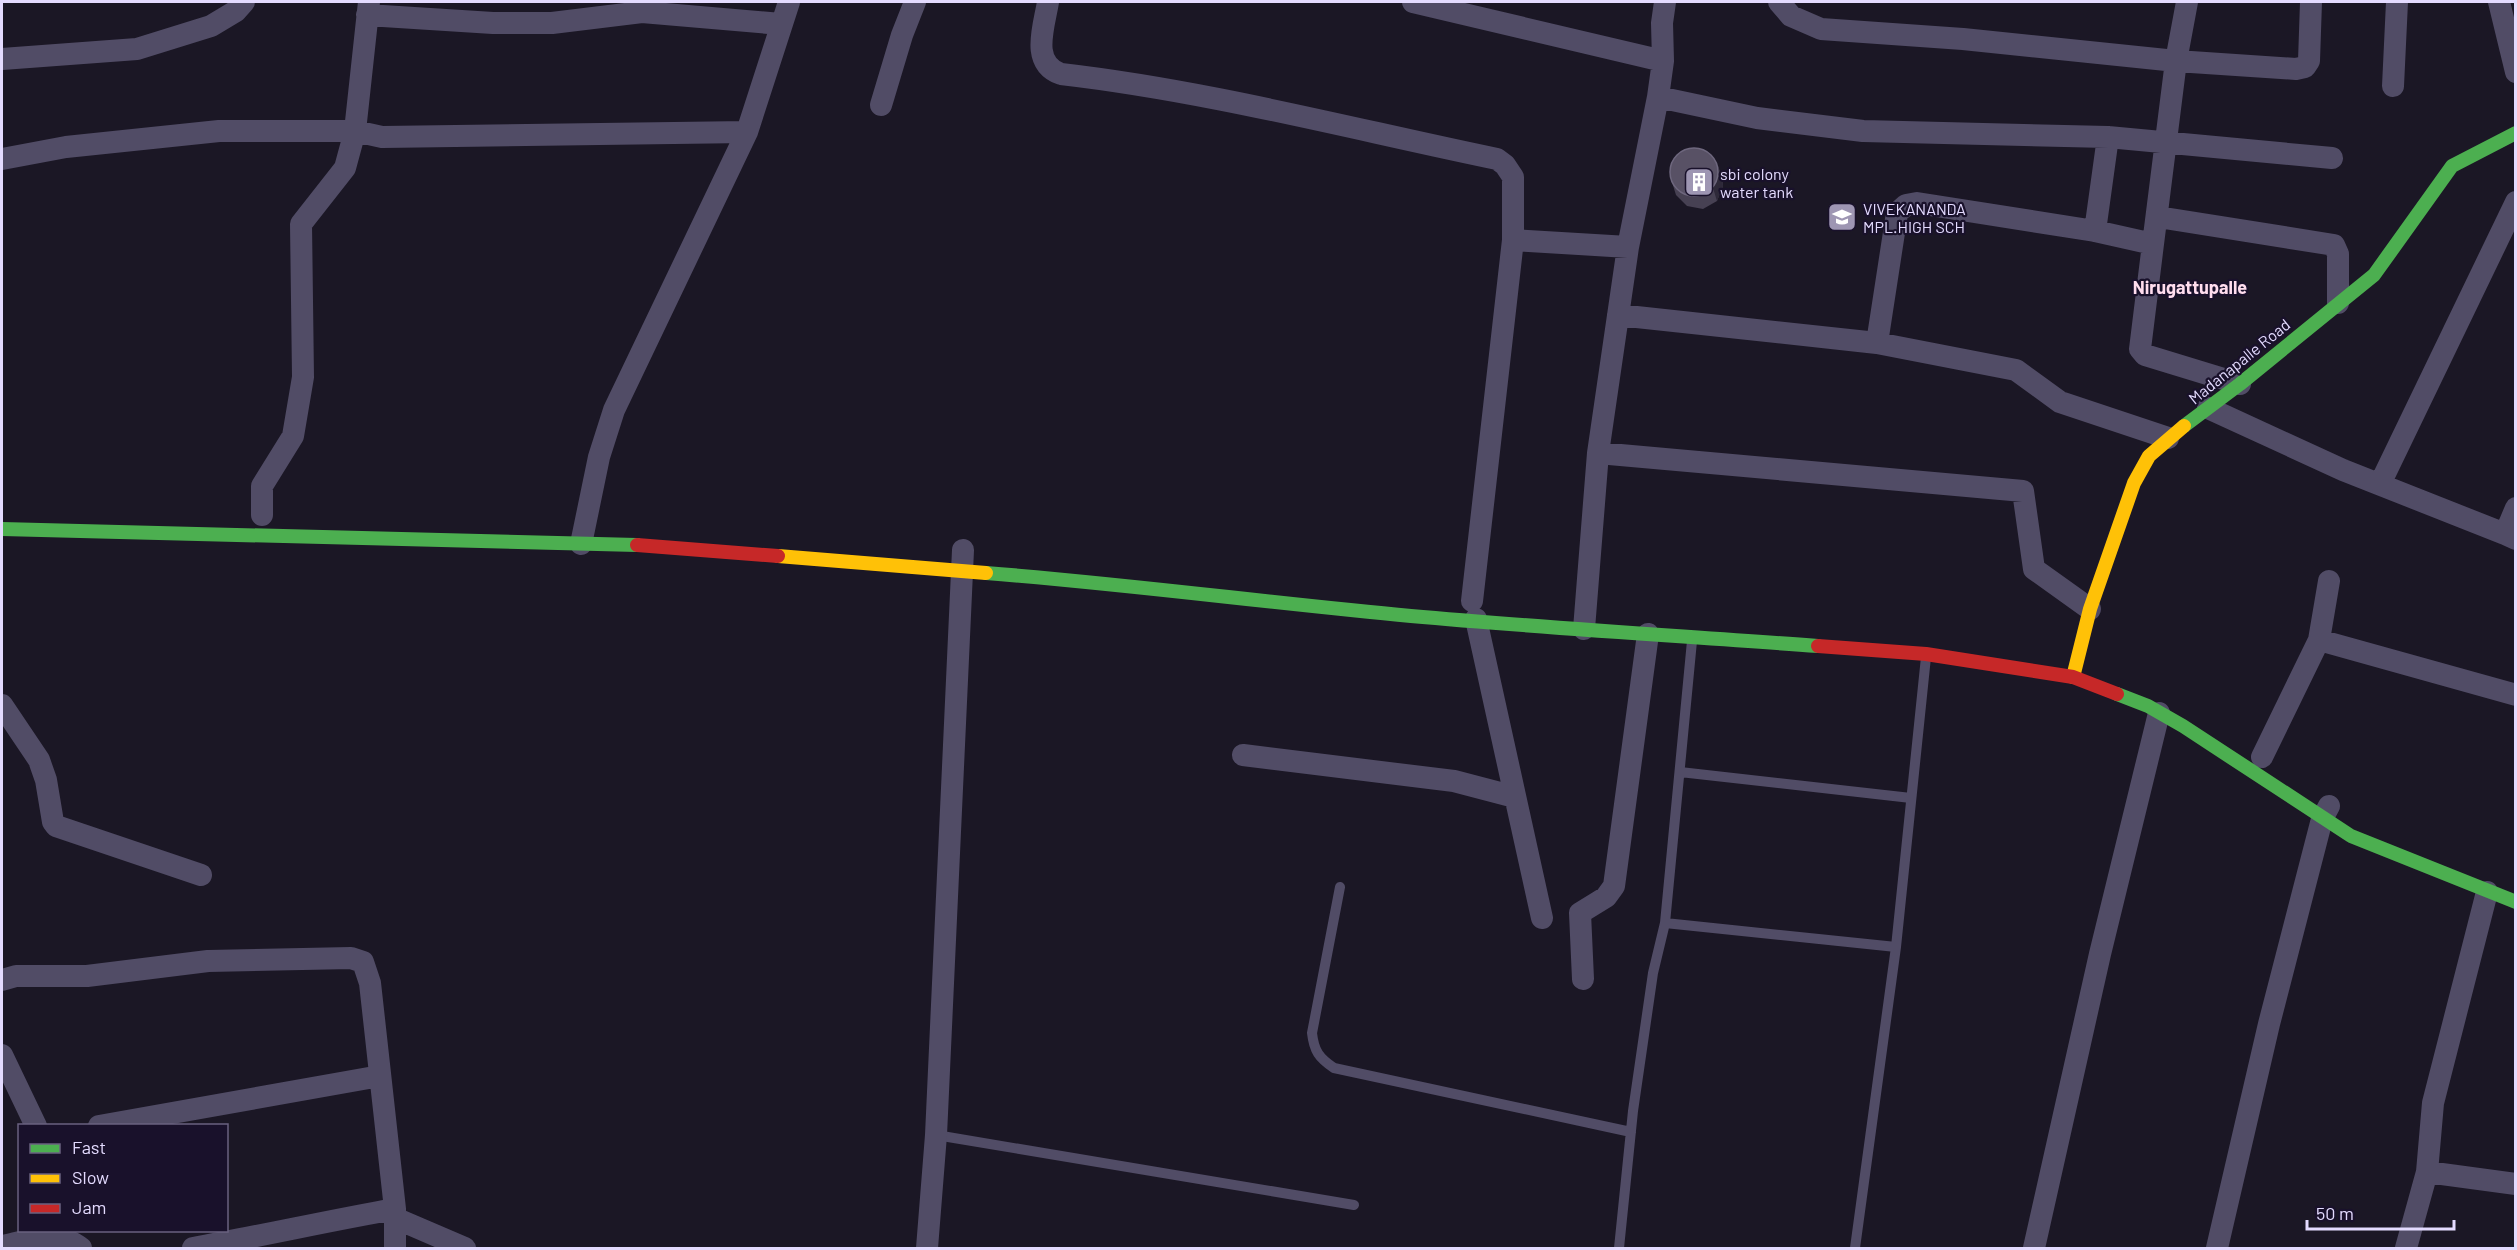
<svg xmlns="http://www.w3.org/2000/svg" width="2517" height="1250" font-family="Barlow,sans-serif">
  <style>
    .lines { fill: none; stroke-linecap: round; stroke-linejoin: round }
    .lane { stroke: #514c66; stroke-width: 10 }
    .street { stroke: #514c66; stroke-width: 22 }
    .fast { stroke: #4caf50; stroke-width: 14 }
    .slow { stroke: #ffc107; stroke-width: 14 }
    .jam { stroke: #c62828; stroke-width: 14 }
    .wall { fill: #474153 }
    .shaded-wall { fill: #2e2939 }
    .building { fill: #585165; stroke: #6e677e; stroke-width: 1.5 }
    .labels { text-anchor: middle; dominant-baseline: central; stroke-width: 4.5; stroke-linejoin: round; paint-order: stroke }
    .poi-label { font-size: 16px; fill: #e4dbff; stroke: #19112b; text-anchor: start }
    .street-label { font-size: 16px; fill: #e4dbff; stroke: #19112b }
    .neighbourhood-label { font-size: 18px; font-weight: bold; fill: #fde; stroke: #19112b }
  </style>
  <rect width="100%" height="100%" fill="#1b1725"/>
  <g class="lines">
    <path class="lane" d="M1680,772l231,26
      M1340,887l-28,146c2,18 7,25 22,35l297,64
      M1665,923l27,-282
      M936,1135l418,70
      M1619,1248l14,-137 20,-138 12,-50 231,24
      M1855,1248l41,-301 30,-290"/>
    <path class="street" d="M369,2l-14,129 27,6 365,-5
      M1048,2c-4,25 -18,61 13,72 147,17 291,55 436,85l8,6 8,12v63l-41,361
      M1413,2l250,59
      M1779,2l12,14 30,13 142,10 213,22 120,8 9,-2 4,-6 2,-59
      M2499,2l17,70
      M367,15l126,8h59l90,-11 139,12
      M2,59l135,-10 74,-23 25,-15 8,-9
      M2393,86l4,-84
      M1658,97l99,21 106,13 245,6 224,21
      M881,105l21,-70 13,-33
      M2,159l64,-12 153,-16h136l-10,37 -44,56 2,153 -10,59 -31,50v29
      M2158,217l176,28 4,9v49
      M2095,231l13,-94
      M1513,240l115,7
      M2153,244l-13,105 5,6 95,29
      M1618,315l259,28 139,27 44,32 108,36
      M1877,343l20,-130 9,-8 11,-2 178,28 58,13 23,-183 11,-59
      M2208,408l135,62 162,64
      M1598,453l425,38 11,78 56,40
      M2380,484l136,-282
      M2516,508l-11,26 11,5
      M581,544l18,-87 15,-47 133,-278 42,-130
      M1476,619l66,299
      M1584,629l14,-176 30,-206 30,-150 5,-36 -1,-38 3,-21
      M2319,640l10,-59
      M2,705l37,55 7,20 7,42 3,4 145,49
      M1243,755l211,26 61,16
      M2262,757l57,-117 197,55
      M1583,979l-3,-66 26,-16 8,-11 34,-252
      M2,980l14,-4h71l121,-15 143,-3 12,4 7,21 25,226v39
      M2,1055l34,71
      M99,1126l281,-50
      M2427,1172l89,12
      M395,1218l70,30
      M2,1246c25,-5 56,-17 79,2
      M193,1248c68,-12 134,-27 202,-39
      M927,1248l9,-113 27,-585
      M2034,1248l66,-294 59,-241
      M2217,1248l52,-224 53,-205 7,-13
      M2406,1248l21,-76 6,-69 54,-211"/>
    <path class="fast" d="M2184,426l56,-42 134,-109 78,-109 64,-33
      M2,529l635,16
      M986,573c142,11 283,30 425,43 135,12 271,20 407,30
      M2117,694l31,12 35,20 168,110 165,66"/>
    <path class="slow" d="M778,556l208,17
      M2073,677l17,-68 44,-126 15,-27 35,-30"/>
    <path class="jam" d="M637,545l141,11
      M1818,646l108,8 147,23 44,17"/>
  </g>
  <path class="wall" d="M1718,166l4,12 1,8 -6,15 -14,8 -16,-3 -11,-11 -4,-13z"/>
  <path class="shaded-wall" d="M1718,166l4,12 1,8 -6,15 -4,-13z"/>
  <path class="building" d="M1670 172a24 24 0 1 1 48 0a24 24 0 1 1-48 0Z"/>
  <defs>
    <g id="building-square" transform="scale(1.5)"><rect x="-9" y="-9" width="18" height="18" rx="4" fill="#9e96b3" stroke="#19112b"/><path d="M-4-6H4V6H1V3H-1V6H-4ZM-2.5-4.3h1.7v1.8h-1.7ZM.8-4.3h1.7v1.8H.8ZM-2.5-1h1.7V.8h-1.7ZM.8-1h1.7V.8H.8Z" fill="#fff"/></g>
    <g id="school-square" transform="scale(1.5)"><rect x="-9" y="-9" width="18" height="18" rx="4" fill="#9e96b3" stroke="#19112b"/><path d="M0-5L7-2L0 1L-7-2ZM-4 1L0 2.5L4 1V4Q0 6-4 4Z" fill="#fff"/></g>
  </defs>
  <g fill-rule="evenodd">
    <use href="#building-square" x="1699" y="182"/>
    <use href="#school-square" x="1842" y="217"/>
  </g>
  <g class="labels">
    <g class="poi-label">
      <text x="1720" y="173">sbi colony<tspan x="1720" dy="18">water tank</tspan></text>
      <text x="1863" y="208">VIVEKANANDA<tspan x="1863" dy="18">MPL.HIGH SCH</tspan></text>
    </g>
    <g class="street-label">
      <text transform="translate(2239 361) rotate(-39)">Madanapalle Road</text>
    </g>
    <g class="neighbourhood-label">
      <text x="2190" y="287">Nirugattupalle</text>
    </g>
  </g>
  <rect width="2517" height="1250" fill="none" stroke="#e4dbff" stroke-width="6"/>
  <rect x="18" y="1124" width="210" height="108" fill="#19112b" stroke="#6a6280" stroke-width="1.5"/>
  <rect x="30" y="1144" width="30" height="9" fill="#4caf50" stroke="#6a6280" stroke-width="1.5"/>
  <text x="72" y="1154" font-size="18" fill="#e4dbff">Fast</text>
  <rect x="30" y="1174" width="30" height="9" fill="#ffc107" stroke="#6a6280" stroke-width="1.5"/>
  <text x="72" y="1184" font-size="18" fill="#e4dbff">Slow</text>
  <rect x="30" y="1204" width="30" height="9" fill="#c62828" stroke="#6a6280" stroke-width="1.5"/>
  <text x="72" y="1214" font-size="18" fill="#e4dbff">Jam</text>
  <path d="M2307 1220v9h147v-9" fill="none" stroke="#e4dbff" stroke-width="3"/>
  <text x="2316" y="1220" font-size="18" fill="#e4dbff" stroke="#19112b" stroke-width="4.5" paint-order="stroke">50 m</text>
</svg>
